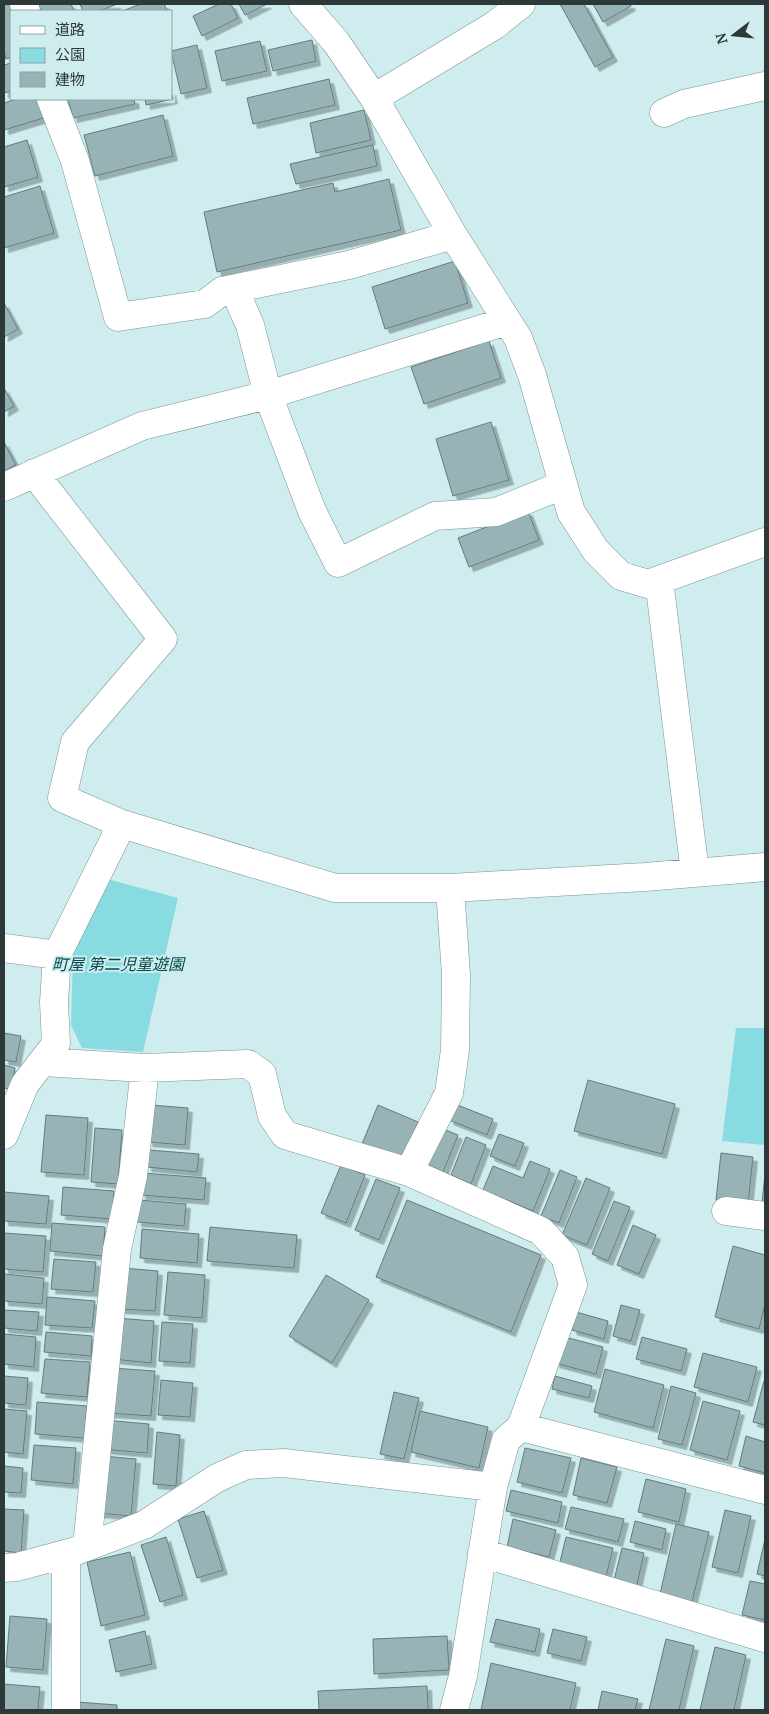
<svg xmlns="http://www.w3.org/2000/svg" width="769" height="1714" font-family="'PT Serif','Noto Sans JP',serif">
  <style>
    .green { fill: #89dbe2 }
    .building { fill: #98b3b6; stroke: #627c7e; filter: url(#shadow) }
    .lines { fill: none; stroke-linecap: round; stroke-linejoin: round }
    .minor-casing { stroke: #799497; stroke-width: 29 }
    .minor { stroke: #fff; stroke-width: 28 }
    .labels { text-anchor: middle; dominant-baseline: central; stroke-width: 4; stroke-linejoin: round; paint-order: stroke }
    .park-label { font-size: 16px; font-style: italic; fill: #05494d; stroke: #cfecee }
  </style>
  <defs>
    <filter id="shadow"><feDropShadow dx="4.5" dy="4.5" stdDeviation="0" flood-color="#0004"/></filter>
  </defs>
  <rect width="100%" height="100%" fill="#cfecee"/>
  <path class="green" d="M107,879l71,19 -35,154 -61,-4 -11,-23 2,-71z
    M736,1028h29v117l-43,-4z"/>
  <path class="building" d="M4,4h10l3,7h-6v46l-5,2 -2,-8z
    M38,4h33l3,7h-33z
    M80,4h37l-17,7h-17z
    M141,4h23l3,7h-45z
    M219,4h12l7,14 -36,18 -9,-20z
    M239,4h28l-22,11z
    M560,4h24l29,53 -18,10z
    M593,4h37l1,2 -28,16z
    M312,40l4,21 -43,10 -5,-21z
    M260,41l7,30 -45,10 -7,-30z
    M197,45l10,43 -26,6 -10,-43z
    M11,63v28l-7,2v-28z
    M329,79l6,26 -82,19 -6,-26z
    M171,91l2,8 -27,6 -1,-6h26z
    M17,99h24l6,18 -43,13v-27z
    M68,99h66l1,5 -62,14z
    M364,110l7,30 -55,13 -6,-30z
    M163,115l10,41 -78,20 -11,-41z
    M27,140l11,37 -34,10v-40z
    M373,145l4,21 -81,18 -6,-20z
    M389,179l12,51 -184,42 -13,-60 129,-29 2,9z
    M40,186l14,47 -50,15v-51z
    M455,261l13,42 -83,26 -13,-42z
    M4,303l14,26 -14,8z
    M489,341l12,37 -77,26 -13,-37z
    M4,388l10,18 -10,6z
    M491,422l18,58 -56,16 -17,-57z
    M4,442l12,23 -12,6z
    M528,511l11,29 -70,27 -11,-29z
    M4,1033l17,3 -5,26 -12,-2z
    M4,1065l11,3 -4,21 -7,-1z
    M588,1080l87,24 -13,50 -88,-23z
    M455,1104l38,15 -6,16 -38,-15z
    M151,1105l37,3 -3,37 -37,-3z
    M378,1105l40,17 -16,38 -40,-16z
    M46,1115l42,3 -4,57 -43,-3z
    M438,1127l20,8 -15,37 -19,-9z
    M95,1128l27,2 -4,54 -27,-2z
    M499,1134l25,9 -9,23 -25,-10z
    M466,1137l20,8 -15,39 -20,-9z
    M149,1150l50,4 -2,18 -50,-5z
    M721,1153l32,4 -5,47 -32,-4z
    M530,1161l20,8 -17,42 -50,-21 10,-24 30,12z
    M341,1165l24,10 -19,48 -25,-10z
    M560,1170l17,7 -18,46 -18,-7z
    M143,1173l63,5 -2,22 -63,-5z
    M765,1174v29h-3z
    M586,1178l24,10 -23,57 -25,-10z
    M376,1179l24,9 -21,52 -24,-10z
    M63,1187l51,4 -2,28 -51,-4z
    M4,1192l45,4 -3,28 -42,-3z
    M139,1200l47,4 -2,22 -47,-4z
    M407,1200l134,55 -30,77 -135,-55z
    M614,1201l16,6 -22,54 -16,-7z
    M52,1223l53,4 -2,29 -53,-5z
    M633,1225l23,10 -17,39 -22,-9z
    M210,1227l87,8 -3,33 -87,-7z
    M142,1229l57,5 -2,29 -57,-5z
    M4,1233l42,3 -3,36 -39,-3z
    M733,1246l32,9v49l-6,25 -44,-12z
    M54,1259l42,3 -3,30 -42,-3z
    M123,1268l35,3 -3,40 -35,-2z
    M168,1272l37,3 -3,43 -38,-3z
    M4,1274l40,4 -2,26 -38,-3z
    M326,1275l43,25 -37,63 -43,-27z
    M47,1297l48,4 -3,27 -47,-3z
    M621,1305l19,5 -9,31 -18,-5z
    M4,1310l35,2 -2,19 -33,-3z
    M576,1312l32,9 -4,18 -32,-9z
    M116,1318l38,3 -3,42 -38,-4z
    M162,1322l31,2 -3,39 -31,-2z
    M46,1332l46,4 -1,20 -47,-4z
    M4,1334l32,3 -2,30 -30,-3z
    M561,1336l42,11 -7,27 -41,-11z
    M642,1337l45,12 -6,22 -45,-12z
    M703,1353l54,14 -9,35 -54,-15z
    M45,1359l45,3 -3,35 -46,-4z
    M112,1368l43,3 -4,45 -43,-3z
    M605,1369l59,16 -11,43 -59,-16z
    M4,1376l24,2 -2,27 -22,-2z
    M555,1376l37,10 -3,12 -37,-9z
    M161,1380l32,3 -3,34 -32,-2z
    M764,1381h1v44l-12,-3z
    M671,1386l25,7 -14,52 -24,-6z
    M394,1392l25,6 -15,61 -24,-5z
    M703,1401l37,10 -13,49 -37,-10z
    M37,1402l50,4 -3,32 -49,-4z
    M4,1409l23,2 -4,43 -19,-2z
    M420,1411l68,16 -9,41 -68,-16z
    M104,1420l45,4 -2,29 -46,-4z
    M157,1432l23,3 -4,51 -23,-2z
    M746,1436l19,6v31l-26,-7z
    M34,1445l42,3 -3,36 -42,-4z
    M525,1448l46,10 -9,35 -45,-11z
    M103,1456l33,3 -5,57 -33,-3z
    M581,1458l36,9 -10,36 -34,-8z
    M4,1466l19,2 -2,25 -17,-1z
    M646,1479l40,10 -7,33 -41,-10z
    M511,1490l51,12 -4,21 -52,-12z
    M571,1507l53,12 -6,23 -53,-13z
    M4,1509l20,1 -3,43 -17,-2z
    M725,1510l26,6 -13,57 -26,-6z
    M204,1511l19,59 -26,8 -19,-59z
    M513,1519l43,11 -7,27 -42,-10z
    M635,1521l31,8 -4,21 -32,-8z
    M676,1524l33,8 -17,70 -32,-8z
    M166,1537l17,58 -23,7 -19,-57z
    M566,1537l47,11 -7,29 -47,-11z
    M765,1539v37l-8,-2z
    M622,1548l22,5 -8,36 -23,-5z
    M130,1552l15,63 -44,11 -14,-64z
    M750,1581l15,3v36l-23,-5z
    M10,1616l37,3 -4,51 -37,-3z
    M496,1619l44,10 -5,23 -45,-10z
    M553,1629l34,8 -6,24 -34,-8z
    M145,1631l7,33 -36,8 -7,-32z
    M447,1636l2,34 -75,4 -1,-35z
    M666,1639l28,7 -15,64h-30z
    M715,1647l31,8 -12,55h-34z
    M491,1663l85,20 -6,27h-89z
    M4,1684l36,3 -2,23h-34z
    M427,1686l1,24h-109l-1,-19z
    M602,1691l36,8 -3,11h-37z
    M77,1702l40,3v5h-41z"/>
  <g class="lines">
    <g class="minor-casing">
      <path id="minor" d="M24,4l2,7
        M303,4l33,38 38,56 79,137 65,103 14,37 39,137 25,39 25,25 27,8 117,-42
        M374,98l121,-73 26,-21
        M51,99l24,62 43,156 87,-13 17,-13 127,-26 104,-30
        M664,113l20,-9 81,-18
        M234,289l16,36 18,70 44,116 26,52 97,-47 61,-4 67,-27
        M34,473l129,166 -88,103 -13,56 60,26
        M4,487l138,-61 126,-31 239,-74
        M659,580l36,293
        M4,948l53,7
        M42,1062l103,6 103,-4 14,10 10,42 13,19 124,37 132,59 24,26 8,28 -52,142
        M4,1135l21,-51 31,-40 -2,-42 3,-47 65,-131 213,64h115l195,-11 120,-10
        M409,1172l40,-79 6,-43 1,-75 -6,-87
        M726,1211l39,5
        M87,1547l30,-298 16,-73 12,-108
        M482,1553l283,85
        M4,1568l13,-1 59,-16 68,-26 73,-47 29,-13 38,-2 209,24
        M66,1710v-156
        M454,1710l9,-34 30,-189 13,-47 15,-13 244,63"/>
    </g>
    <use href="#minor" class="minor"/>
  </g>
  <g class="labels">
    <g class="park-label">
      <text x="118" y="964">町屋 第二児童遊園</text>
    </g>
  </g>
  <rect width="769" height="1714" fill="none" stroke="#2d3839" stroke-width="10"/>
  <rect x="10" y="10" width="162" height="90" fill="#cfecee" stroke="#8ea4a6"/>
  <rect x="20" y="26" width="25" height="8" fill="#ffffff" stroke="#8ea4a6"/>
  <text x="55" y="35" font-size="15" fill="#2d3839">道路</text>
  <rect x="20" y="48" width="25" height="15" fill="#89dbe2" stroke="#8ea4a6"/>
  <text x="55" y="60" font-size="15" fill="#2d3839">公園</text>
  <rect x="20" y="72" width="25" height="15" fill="#98b3b6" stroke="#8ea4a6"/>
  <text x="55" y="85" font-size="15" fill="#2d3839">建物</text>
  <g transform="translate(734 35) rotate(254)" stroke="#cfecee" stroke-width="4" paint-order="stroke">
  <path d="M0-4L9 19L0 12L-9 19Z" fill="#2d3839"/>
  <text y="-8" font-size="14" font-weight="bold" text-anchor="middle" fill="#2d3839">N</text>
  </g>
</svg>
